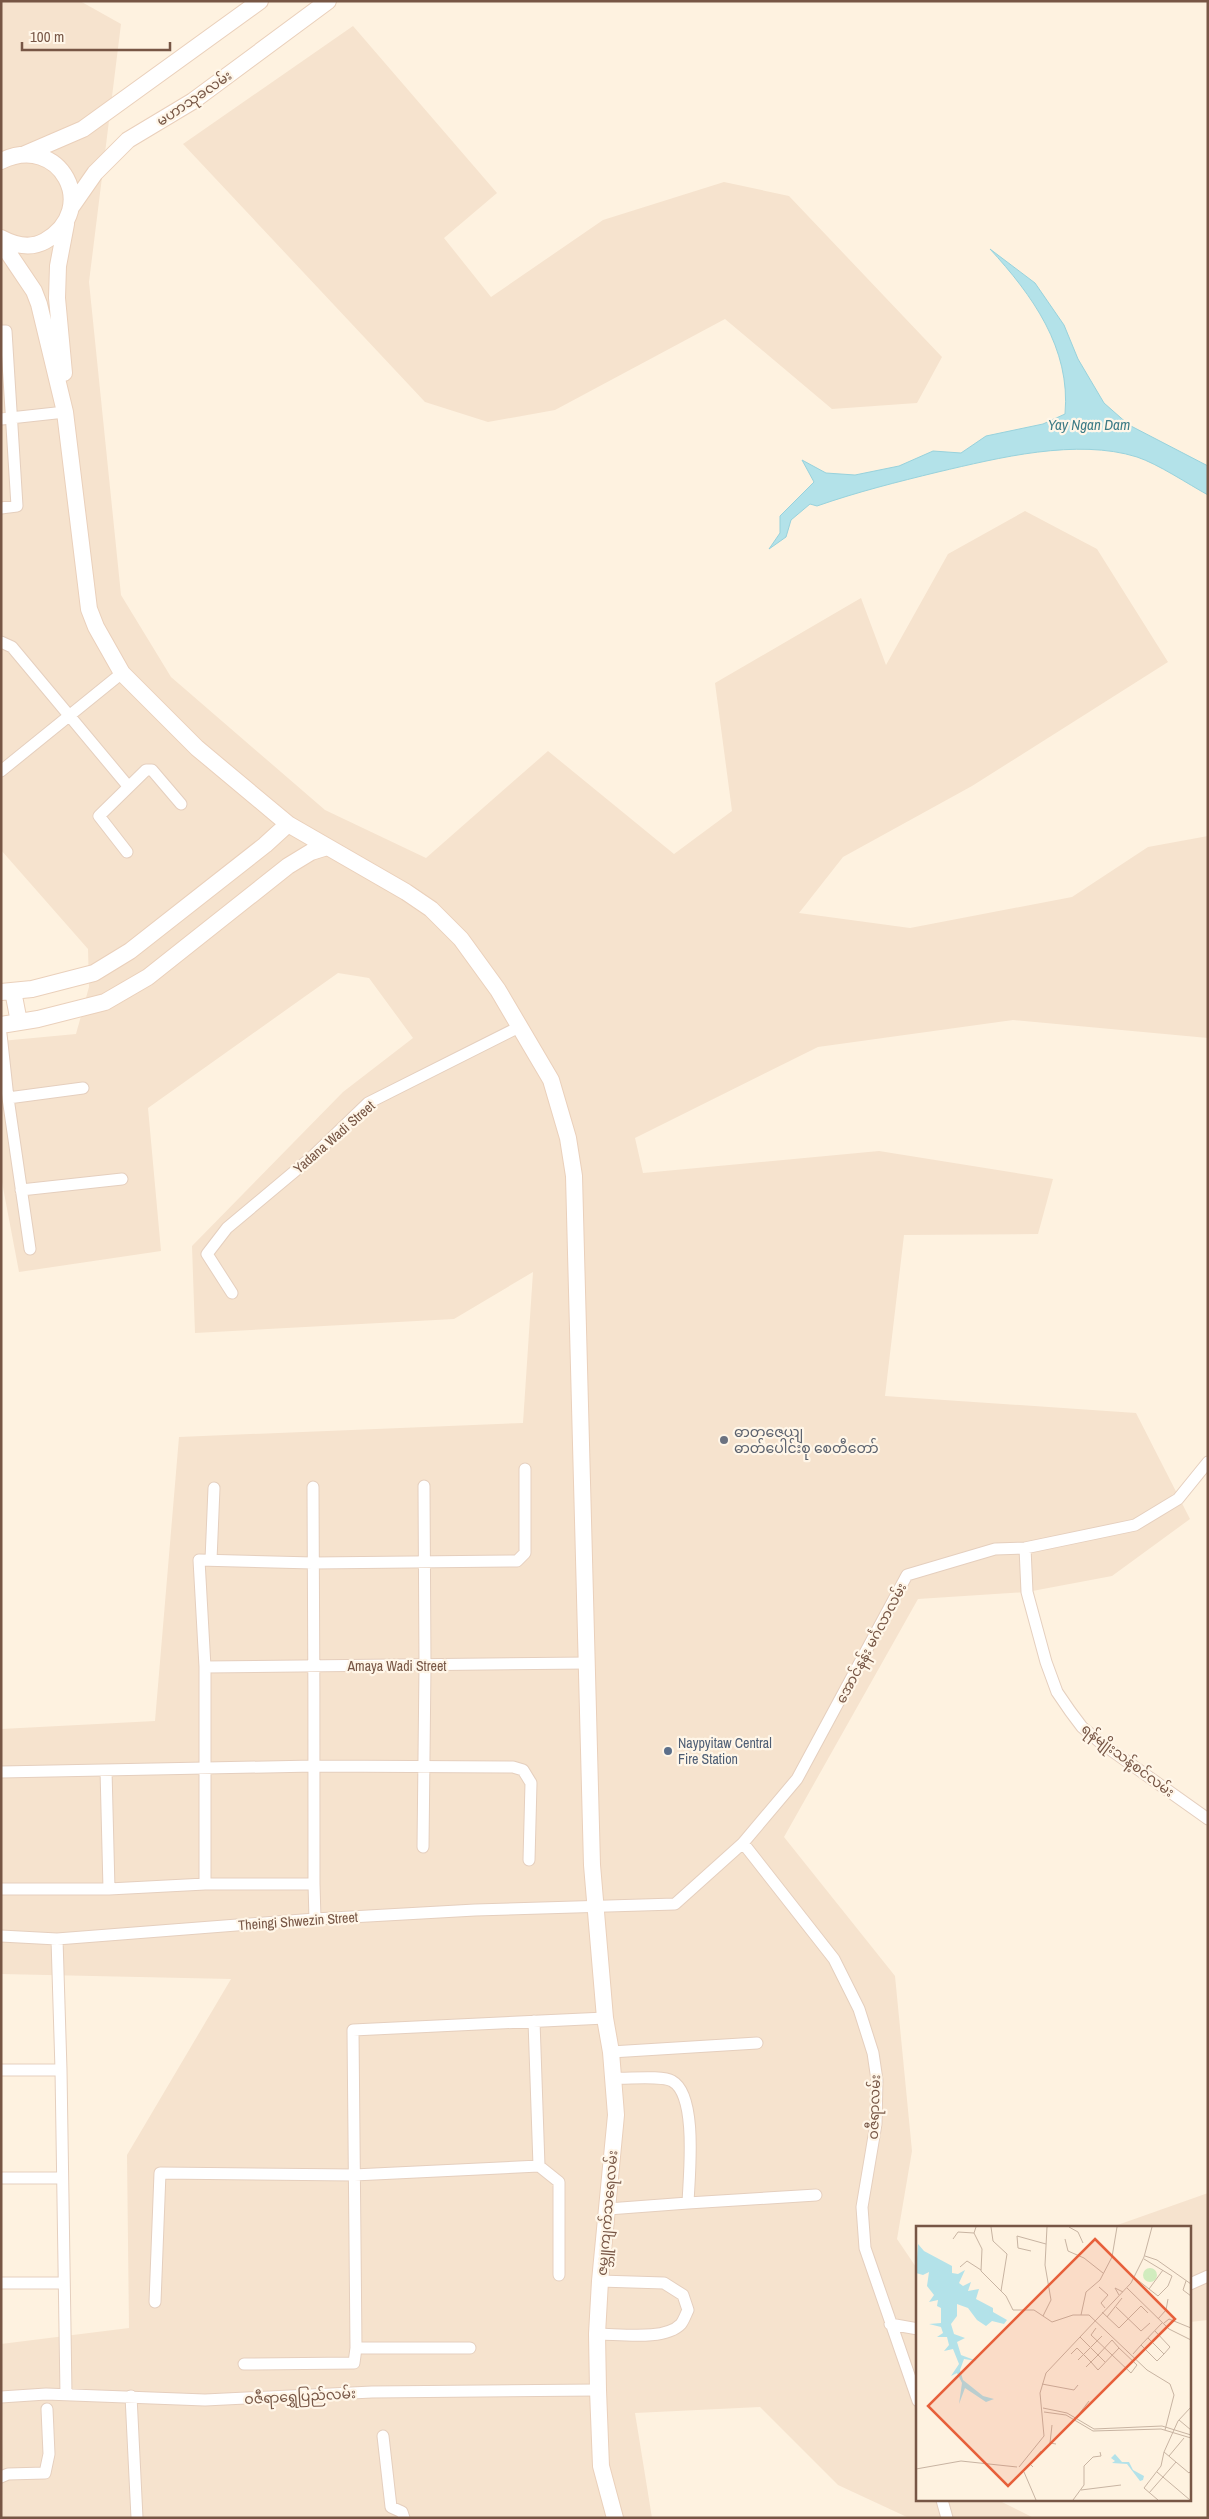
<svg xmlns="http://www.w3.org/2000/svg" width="1209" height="2519" font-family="'Archivo Narrow','Noto Sans Myanmar',sans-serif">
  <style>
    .residential { fill: #f6e3ce }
    .water { fill: #b3e2e9; stroke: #98d2dc }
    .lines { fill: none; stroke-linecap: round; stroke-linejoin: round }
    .street-casing { stroke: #e5cfbe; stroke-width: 13 }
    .secondary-casing { stroke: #ead0bb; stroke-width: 18 }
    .street { stroke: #fff; stroke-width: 11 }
    .secondary { stroke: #fff; stroke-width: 16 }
    .worship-dot { fill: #6b7280; stroke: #fff6e8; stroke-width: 2 }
    .service-dot { fill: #5c6f8a; stroke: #fff6e8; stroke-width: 2 }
    .labels { text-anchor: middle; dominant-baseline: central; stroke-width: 4.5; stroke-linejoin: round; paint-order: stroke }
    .street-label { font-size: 14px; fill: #775645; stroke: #fff6e8 }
    .worship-label { font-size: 14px; fill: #5b616d; stroke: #fff6e8; text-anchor: start }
    .service-label { font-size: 14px; fill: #4e5e75; stroke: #fff6e8; text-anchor: start }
    .water-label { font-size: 15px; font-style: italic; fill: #3b7a85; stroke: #fff6e8 }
    .inset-road { fill: none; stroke: #c8b4a2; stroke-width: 1 }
    .view { fill: #e7603b; fill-opacity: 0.15; stroke: #e7603b; stroke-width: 2.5 }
    .inset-edge { fill: none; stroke: #775645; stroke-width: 2.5 }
  </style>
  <rect width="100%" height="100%" fill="#fef2e0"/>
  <path class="residential" d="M3,1h77l41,23 -32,258 32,313 50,82 154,133 101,48 122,-107 126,103 58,-43 -17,-128 146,-85 25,67 62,-111 77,-43 72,38 71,113 -196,124 -129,71 -44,56 111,15 162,-31 76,-50 60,-11v202l-195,-18 -195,27 -183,91 8,35 236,-22 174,28 -15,55 -134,1 -19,161 251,17 54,106 -78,57 -85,16 -109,7 -134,238 111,139 17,175 -15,88 21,31v230h80l36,18h-125l-71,-33 -78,-78 -125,6 17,105h-651v-174l128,-16 -2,-173 104,-176 -230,-5v-245l154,-8 24,-284 344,-14 10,-151 -79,47 -259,14 -3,-87 151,-154 70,-54 -44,-60 -31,-5 -190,135 13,143 -142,21 -18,-95v-136l75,-7 13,-47 -1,-38 -87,-99v-845z
    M353,26l144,167 -53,45 47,59 112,-77 121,-38 65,14 153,161 -25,46 -85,6 -107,-90 -170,91 -67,12 -63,-20 -242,-258z
    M1208,2193v127l-18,2v-94h-81z"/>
  <path class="water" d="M990,249l45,34 29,42 14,34 26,44 25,22 79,41v29c-20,-11 -50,-31 -71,-38 -60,-19 -139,1 -199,15 -41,10 -81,20 -121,34l-7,-2 -19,16 -5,17 -17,12 11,-16v-17l34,-34 -12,-22 24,13 29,2 44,-9 34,-15 28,2 25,-17 57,-12 22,-10c6,-66 -33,-119 -75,-165z"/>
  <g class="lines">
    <g class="street-casing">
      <path id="street" d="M1,331h5l11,175 -16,2
        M1,419l64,-7
        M1,642l11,5 116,139
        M1,771l121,-98
        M127,852l-28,-36 47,-46h6l29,34
        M1,1034l7,64 22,151
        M8,1098l75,-10
        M21,1190l101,-11
        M232,1293l-25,-39 20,-26 86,-72 55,-53 153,-77
        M313,1487c1,132 1,265 1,397h-109v-217l-6,-107 114,3 204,-2 8,-8v-84
        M1025,1548l2,44 19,70 11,30 13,19 12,16 19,16 107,76
        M211,1560l3,-72
        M205,1667l383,-4
        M106,1770l3,119
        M1,1772l313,-6 199,1 10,3 8,13 -2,77
        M743,1843l91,116 25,50 14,44 4,27 -1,44 -14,83 3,41 53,153
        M423,1847l2,-181 -1,-180
        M314,1884l1,35
        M1,1889h108l96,-5
        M1,1936l56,3 258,-20 160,-9 200,-6 68,-61 54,-64 110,-204 88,-26 30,-1 110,-23 43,-26 30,-37
        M534,2021l5,145 20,16v93
        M611,2052l146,-9
        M1,2070h60l-4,-131
        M61,2070l5,324
        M614,2078c13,1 48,-3 58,3 26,14 17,95 16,122l128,-8
        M1,2178h61
        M608,2209l80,-6
        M1,2283h63
        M1190,2284l18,-8
        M155,2302l5,-129 194,2 185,-9
        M890,2324l28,5
        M597,2334c23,0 68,7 84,-10 3,-4 5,-10 7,-14l-5,-15 -19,-12 -64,-2
        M356,2348h114
        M244,2364l110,-1 2,-15 -3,-318 252,-12
        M131,2396l6,122
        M1,2397l45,-3 159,6 167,-8 226,-2
        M383,2436l8,71 11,5 2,6
        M1,2477l7,-3 37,-1 4,-19 -2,-45
        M942,2500l5,18"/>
    </g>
    <g class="secondary-casing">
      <path id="secondary" d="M25,154l58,-25 177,-128
        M1,161c59,-29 100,48 44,80 -14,8 -31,4 -44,-3
        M72,206l23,-33 33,-33 65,-39 135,-100
        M1,242l33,49 5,13 26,108 24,197 7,18 26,46 75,75 91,76 118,68 25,17 30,30 37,51 53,90 17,58 6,38 18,689 13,153 6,34 5,63 -16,166 -3,53 1,56 3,76 14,52
        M64,373l-7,-75 1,-32 8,-42
        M13,991l6,31
        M1,992l31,-3 62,-16 36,-22 135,-106 23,-21
        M1,1025l37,-6 67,-17 43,-25 140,-111 23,-14 16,-5"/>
    </g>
    <use href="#street" class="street"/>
    <use href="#secondary" class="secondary"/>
  </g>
  <circle class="worship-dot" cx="724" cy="1440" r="5"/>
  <circle class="service-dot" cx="668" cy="1751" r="5"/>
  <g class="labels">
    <g class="street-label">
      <text transform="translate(194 98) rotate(-34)">မဟာသုခလမ်း</text>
      <text transform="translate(334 1137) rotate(-41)">Yadana Wadi Street</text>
      <text transform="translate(871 1643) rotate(-62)">အောင်နန်း မင်္ဂလာလမ်း</text>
      <text x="397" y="1666">Amaya Wadi Street</text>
      <text transform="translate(1128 1760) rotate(37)">ရန်မျိုးသန့်စင်လမ်း</text>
      <text transform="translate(298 1921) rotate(-4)">Theingi Shwezin Street</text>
      <text transform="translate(874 2107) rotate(-88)">ဝဇီရာလမ်း</text>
      <text transform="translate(607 2213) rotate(-85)">ဇမ္ဘူကျက်သရေလမ်း</text>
      <text transform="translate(300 2396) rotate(-3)">ဝဇီရာရွှေပြည်လမ်း</text>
    </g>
    <g class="worship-label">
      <text x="734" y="1432">ဓာတုဇေယျ<tspan x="734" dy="16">ဓာတ်ပေါင်းစု စေတီတော်</tspan></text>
    </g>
    <g class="service-label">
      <text x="678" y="1743">Naypyitaw Central<tspan x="678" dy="16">Fire Station</tspan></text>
    </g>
    <g class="water-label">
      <text x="1089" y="424">Yay Ngan Dam</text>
    </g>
  </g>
  <g transform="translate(916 2226)">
    <rect width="275" height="275" fill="#fef2e0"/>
    <path d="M227 49a7 7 0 1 1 14 0a7 7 0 1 1-14 0Z" fill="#d1ecbe"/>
    <path d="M2,18l6,7 28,15v7l6,1 7,-4 -6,13 4,3 8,-4 -3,9 11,-2 -3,10 17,9v4l14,8 -3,4 -12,-3 -6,5 -9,-6 -9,-12 -11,-4v12l-6,8 3,10 11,4 -8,4 4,13 16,6 -13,-2 -4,11 3,10 20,16 11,3 -8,3 -21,-14 -6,16 3,-21 -5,-10 -6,3 8,-12 -6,-15 -9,2 5,-6 -2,-8h-10l6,-4 -2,-6 -12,-3 12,-1v-15l-4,-2 1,-6 -9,2 5,-7 -7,-9 2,-14 -6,3 -7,-2zM199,228l7,8h7l4,8 11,6 -1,4 -3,1 -13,-17 -15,-1 3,-2 -4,-3z" fill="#b3e2e9"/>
    <path class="inset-road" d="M60,1l-2,6 8,16 -1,22 25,25 7,14h21l18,12 21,-7h16l58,55 23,14 4,11 -9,35M75,1l2,14 14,13 -6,37M153,1l9,5 5,11M37,13l5,-7 16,1M149,13l3,12 16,7 19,15M115,25l-13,-3 -1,-12 29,8M229,30l12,4 34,24M44,41l7,-6 14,9M219,52l23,18 10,-10 4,-10 -28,-17M270,55l-3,9 8,6M183,61l9,8 -7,8 4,5M211,62l42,41 22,11M233,63l14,-19M203,69l-4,-7 8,4M200,81l25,24 9,-8M186,86l17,16 22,-22 7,7M165,89l5,-23 14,-12 12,-23 5,-30M127,90l8,-16 -6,-35 2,-38M191,91l15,-19M242,93l8,-9 2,-11M248,97l5,-4 22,9M180,102l-5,7 40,38 6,-8 -18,-17M164,111l25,25M232,112l16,16 6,-7 -15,-16M225,119l21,-22M155,128l6,-6 14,14 7,8 21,-22 -7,-8 -14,15 -12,12M217,128l8,-9 16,16 7,-7M162,134l24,-24M126,158l32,6 4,-5M275,181l-13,14 -14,31 25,21 2,-2M127,182l24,5 27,16 68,-3 29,9M128,186l22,3 27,16 68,-2 30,9M160,192l13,-17M263,194l12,10M136,199l-2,18 6,1M253,230l15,-18M103,241l25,-31 -4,-43 6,-20 85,-90 13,-26 8,-30M117,241l-3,-3 11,-13 2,2M0,243l45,-8 56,6M108,246l12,28M241,246l33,28M165,264l40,-5M233,267l27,-31M157,274l11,-15v-19l9,-9 8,-1 -1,-4M242,274l-14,-12 17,-22 3,-14"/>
    <path class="view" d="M179,13l80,80 -167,167 -80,-80z"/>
    <rect width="275" height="275" class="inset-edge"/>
  </g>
  <rect width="1209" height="2519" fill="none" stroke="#775645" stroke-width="5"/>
  <path d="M22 42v8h148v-8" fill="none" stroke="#775645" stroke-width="2.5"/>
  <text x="30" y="42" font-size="15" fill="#775645" stroke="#fff6e8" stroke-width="4" paint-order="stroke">100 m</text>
</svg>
